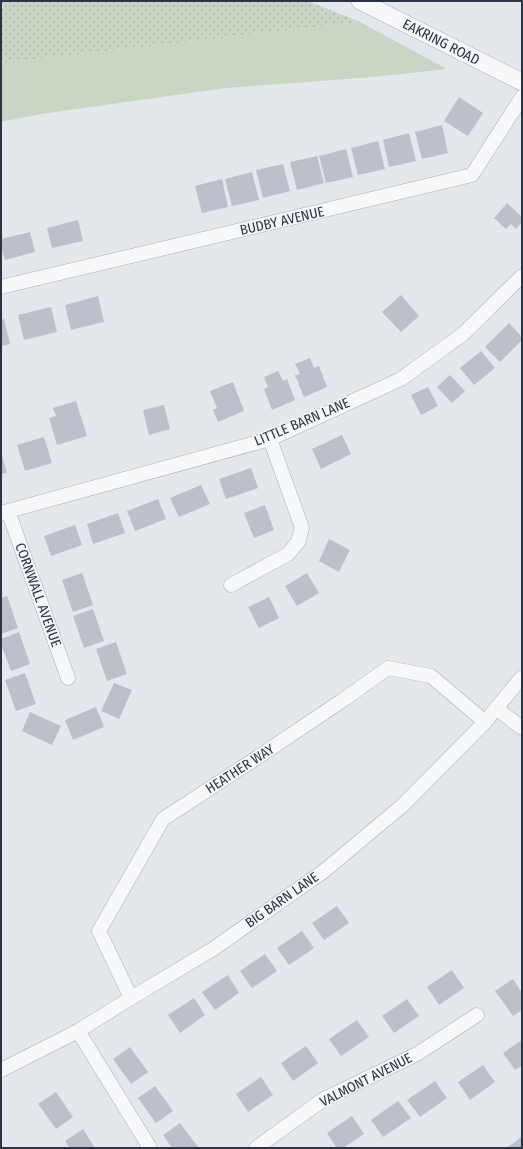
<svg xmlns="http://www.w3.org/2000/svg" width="523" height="1149" font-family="'Fira Sans Condensed',sans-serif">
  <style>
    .park { fill: #c9d6c5 }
    .garden { fill: url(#garden-dots) }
    .building { fill: #bbc0ca }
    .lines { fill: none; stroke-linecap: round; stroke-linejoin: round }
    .minor-casing { stroke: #a9aeb7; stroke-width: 15 }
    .tertiary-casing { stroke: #a9aeb7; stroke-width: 18 }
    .minor { stroke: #f7f8fa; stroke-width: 14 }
    .tertiary { stroke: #f7f8fa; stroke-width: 17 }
    .labels { text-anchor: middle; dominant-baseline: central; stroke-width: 3; stroke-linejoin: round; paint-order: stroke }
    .street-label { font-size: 14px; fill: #2b3445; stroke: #f4f6f9 }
  </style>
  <defs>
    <pattern id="garden-dots" width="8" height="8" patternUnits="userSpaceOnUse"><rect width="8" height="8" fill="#c9d6c5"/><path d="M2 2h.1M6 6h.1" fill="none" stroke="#adb8ab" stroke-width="1.8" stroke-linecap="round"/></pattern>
  </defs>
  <rect width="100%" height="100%" fill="#e4e7ec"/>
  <path class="park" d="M360,22l87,47 -74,8 -147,11 -185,26 -40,8v-59z"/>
  <path class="garden" d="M1,1h307l52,21 -359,41z"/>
  <path class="building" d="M459,97l24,16 -15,23 -24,-15z
    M442,125l6,28 -26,6 -7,-27z
    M409,133l7,28 -27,6 -6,-27z
    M378,141l7,28 -27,6 -7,-27z
    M346,149l7,28 -27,6 -7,-27z
    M317,156l7,27 -27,7 -7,-28z
    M283,164l7,27 -27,7 -7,-28z
    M252,172l7,28 -27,6 -7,-27z
    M222,179l6,28 -26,6 -7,-27z
    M507,203l15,14v5l-6,7 -5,-5 -5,5 -12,-11z
    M78,220l5,21 -31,7 -5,-20z
    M30,232l5,20 -30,8 -4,-14v-7z
    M401,295l18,21 -18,16 -19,-20z
    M98,296l6,26 -33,8 -6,-25z
    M51,307l6,25 -33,8 -6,-25z
    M4,319l6,25 -9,2v-26z
    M509,323l13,14v3l-22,22 -15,-15z
    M481,351l14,17 -21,17 -14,-17z
    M310,358l4,10 5,-2 8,21 -23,10 -9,-22 5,-1 -5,-10z
    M278,371l5,10 4,-2 8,21 -23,10 -8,-21 4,-2 -4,-10z
    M450,375l15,16 -13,12 -15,-16z
    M233,382l11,29 -26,11 -5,-12 4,-2 -7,-17z
    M428,387l10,19 -17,9 -10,-20z
    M76,401l11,35 -30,9 -8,-27 7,-2 -3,-8z
    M164,405l6,24 -21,6 -6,-25z
    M342,435l9,19 -30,15 -9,-20z
    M44,437l8,26 -27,8 -8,-26z
    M1,452l6,21 -6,1z
    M251,468l7,20 -32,11 -7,-20z
    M201,485l9,19 -31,13 -9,-19z
    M158,499l8,20 -31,12 -8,-20z
    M265,505l9,25 -20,8 -10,-25z
    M118,513l7,20 -32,11 -6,-20z
    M75,525l7,20 -31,11 -7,-20z
    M329,539l21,11 -11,22 -20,-11z
    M82,573l11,32 -20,7 -11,-32z
    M307,573l12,20 -22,13 -12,-20z
    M7,596l11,32 -17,6v-36z
    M269,597l10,21 -20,10 -11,-21z
    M93,609l11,32 -20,7 -11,-32z
    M19,632l11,32 -19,7 -10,-27v-5z
    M116,642l11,32 -20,7 -11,-32z
    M25,673l11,31 -20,7 -11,-31z
    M114,683l18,7 -13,29 -18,-8z
    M96,707l8,20 -31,13 -8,-20z
    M30,712l31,14 -9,19 -30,-14z
    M337,906l12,17 -25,17 -12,-17z
    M302,931l12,17 -25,17 -12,-17z
    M265,954l12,17 -25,17 -12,-17z
    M452,970l12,18 -25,17 -12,-18z
    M228,975l11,18 -24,17 -13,-18z
    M513,979l9,14v17l-9,6 -18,-25z
    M194,998l11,17 -25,18 -12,-18z
    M407,999l12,17 -25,17 -12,-17z
    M357,1020l12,17 -28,19 -12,-17z
    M522,1040v26l-7,4 -12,-17z
    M306,1046l12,17 -25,18 -12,-18z
    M130,1047l18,25 -17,12 -18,-25z
    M483,1065l12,17 -25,18 -12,-18z
    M261,1077l12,18 -25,17 -12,-18z
    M435,1081l12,17 -27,19 -13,-17z
    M155,1086l18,25 -17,12 -18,-25z
    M56,1092l17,25 -17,12 -18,-25z
    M398,1101l13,17 -28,19 -12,-17z
    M352,1116l12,18 -21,14h-6l-10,-15z
    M180,1123l18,24 -1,1h-25l-9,-13z
    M83,1129l12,19h-25l-5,-7z
    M522,1136v12h-16l9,-6z"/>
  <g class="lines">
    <g class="minor-casing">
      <path id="minor" d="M1,287l471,-112 50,-78
        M8,511l60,167
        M1,513l269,-74 131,-60 62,-45 59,-58
        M231,585l57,-31 10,-12 4,-14 -32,-89
        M497,709l25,19
        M131,998l-32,-67 64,-112 92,-60 85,-57 48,-34 43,8 54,46
        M78,1031l72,117
        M1,1070l77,-39 53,-33 82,-49 111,-78 79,-66 82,-83 37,-45
        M256,1148l68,-49 93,-45 60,-39"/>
    </g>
    <g class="tertiary-casing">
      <path id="tertiary" d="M360,1l162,81"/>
    </g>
    <use href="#minor" class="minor"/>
    <use href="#tertiary" class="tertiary"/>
  </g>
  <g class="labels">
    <g class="street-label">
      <text transform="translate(441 42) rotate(27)">EAKRING ROAD</text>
      <text transform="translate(282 221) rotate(-13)">BUDBY AVENUE</text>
      <text transform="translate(302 422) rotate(-23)">LITTLE BARN LANE</text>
      <text transform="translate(38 595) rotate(70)">CORNWALL AVENUE</text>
      <text transform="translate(240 769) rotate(-33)">HEATHER WAY</text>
      <text transform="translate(282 900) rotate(-35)">BIG BARN LANE</text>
      <text transform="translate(366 1080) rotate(-27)">VALMONT AVENUE</text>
    </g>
  </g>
  <rect width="523" height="1149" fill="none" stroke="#2b3445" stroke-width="4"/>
</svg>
